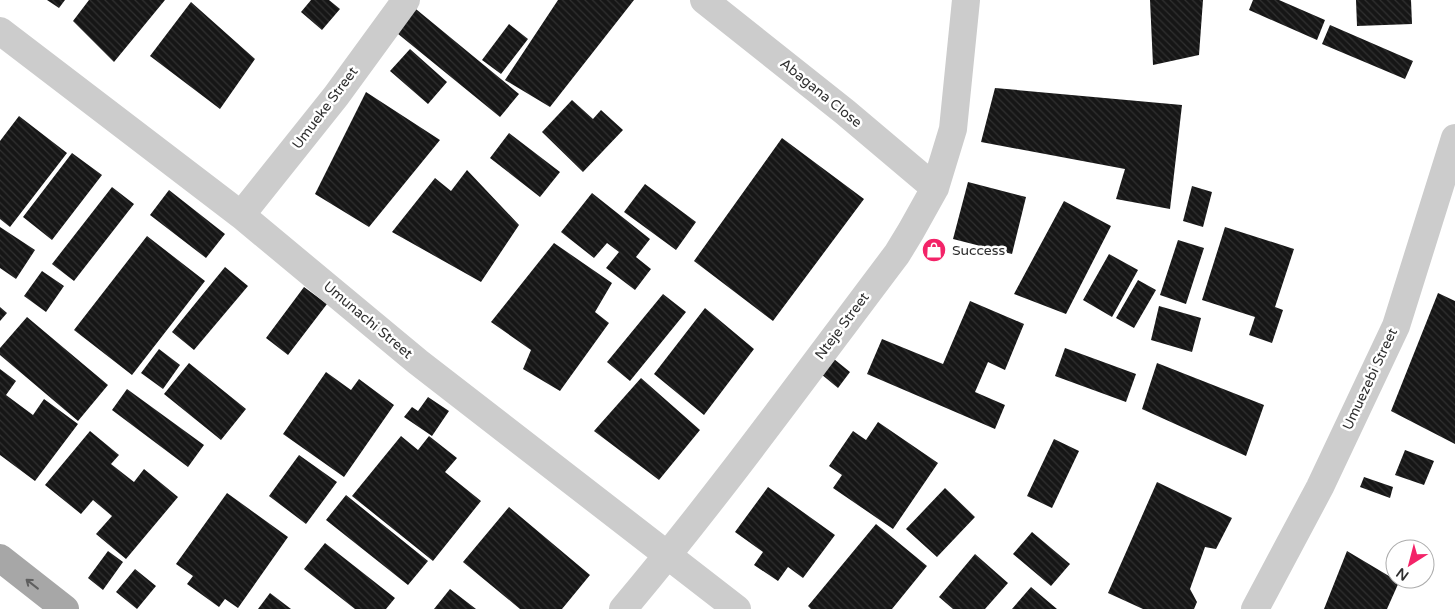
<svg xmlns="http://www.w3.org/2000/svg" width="1455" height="609" font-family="'Varela Round',sans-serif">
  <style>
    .building { fill: url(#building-back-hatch) }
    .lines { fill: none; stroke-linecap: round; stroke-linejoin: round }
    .street { stroke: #ccc; stroke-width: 28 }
    .primary { stroke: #a7a7a7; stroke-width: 28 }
    .oneway { stroke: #5f5f5f }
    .labels { text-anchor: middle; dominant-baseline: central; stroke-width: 5; stroke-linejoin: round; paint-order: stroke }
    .street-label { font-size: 14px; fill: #2f2f2f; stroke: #fff }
    .poi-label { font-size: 14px; fill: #2f2f2f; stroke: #fff; text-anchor: start }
  </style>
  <defs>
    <pattern id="building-back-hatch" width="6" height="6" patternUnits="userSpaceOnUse" patternTransform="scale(1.25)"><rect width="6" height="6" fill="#161616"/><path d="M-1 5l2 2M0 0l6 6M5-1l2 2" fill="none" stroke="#303030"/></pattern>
  </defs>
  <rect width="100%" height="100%" fill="#fff"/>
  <path class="building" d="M47,0h18l-6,8z
    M89,0h76l-51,62 -41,-41z
    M311,0h18l11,9 -18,21 -21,-18z
    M558,0h76l-84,107 -45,-27z
    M1150,0h53l-4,55 -46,10z
    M1253,0h26l46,20 -8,20 -68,-30z
    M1356,0h55l1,24 -55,2z
    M191,2l64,57 -35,50 -70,-53z
    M411,5l108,89 -19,23 -108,-88z
    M509,24l19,15 -27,35 -19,-14z
    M1330,25l83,36 -8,18 -83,-35z
    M410,49l37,33 -19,22 -38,-33z
    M995,88l187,17 -12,104 -54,-10 9,-30 -144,-27z
    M366,92l74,48 -71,87 -54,-33z
    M572,100l21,19 8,-9 22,20 -40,42 -41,-40z
    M19,116l48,37 -57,74 -10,-8v-78z
    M509,133l51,39 -20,25 -50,-39z
    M782,138l82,61 -91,122 -79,-60z
    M72,153l30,22 -50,65 -29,-23z
    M467,170l52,55 -38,57 -89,-50 43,-54 16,13z
    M968,182l58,15 -14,57 -59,-15z
    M645,184l51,38 -20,28 -52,-38z
    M1192,186l20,6 -9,35 -20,-6z
    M112,187l22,17 -60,77 -22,-17z
    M169,190l56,44 -19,24 -56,-43z
    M592,193l58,46 -14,18 15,12 -16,21 -29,-22 13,-16 -12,-9 -13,15 -33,-26z
    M1064,201l47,25 -45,88 -52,-20z
    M0,227l35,23 -19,29 -16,-11z
    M1225,227l69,22 -19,58 8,3 -11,33 -23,-8 6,-18 -53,-17z
    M147,236l58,45 -73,94 -58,-45z
    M1178,240l26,8 -18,56 -26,-9z
    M554,243l58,40 -17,29 14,11 -49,68 -37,-22 8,-19 -40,-28z
    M1109,254l29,16 -26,47 -29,-17z
    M225,267l23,19 -54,64 -22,-18z
    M42,271l22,15 -18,26 -22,-16z
    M1138,280l18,10 -22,38 -18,-10z
    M304,287l23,17 -39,51 -22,-17z
    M1438,293l17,8v143l-64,-33z
    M663,294l23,18 -56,69 -23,-19z
    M970,301l54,23 -19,46 -17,-8 -13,30 30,13 -10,24 -128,-55 15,-35 61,25z
    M1159,306l42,12 -9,34 -41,-12z
    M0,307l7,6 -7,8z
    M705,308l49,41 -50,66 -50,-41z
    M27,317l81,68 -30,36 -78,-66v-7z
    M1065,348l71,26 -10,28 -71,-26z
    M159,349l21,16 -17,24 -22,-16z
    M834,359l16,13 -12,16 -17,-14z
    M189,363l57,46 -25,31 -57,-46z
    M1157,363l107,42 -18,51 -104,-47z
    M0,369l16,12 -10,14 27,20 11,-16 34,25 -43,57 -35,-26z
    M326,372l25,18 8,-11 35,26 -50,72 -61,-43z
    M641,378l59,52 -41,50 -65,-49z
    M127,389l77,56 -16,22 -76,-57z
    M428,397l21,14 -17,25 -28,-19 8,-10 6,4z
    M878,422l60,41 -45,66 -60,-41 9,-13 -13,-9 24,-35 13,9z
    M90,431l29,24 -8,9 23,18 10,-13 34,28 -52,62 -30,-25 16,-18 -19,-16 -12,14 -36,-29z
    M401,436l17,14 11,-14 28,22 -12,14 36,29 -48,60 -81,-65z
    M1054,439l25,12 -27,57 -25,-12z
    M1405,450l29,11 -10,24 -29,-10z
    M299,455l38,27 -31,42 -37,-28z
    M1364,477l29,10 -3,11 -30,-11z
    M1157,482l75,36 -16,31 -11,-2 -15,42 7,13 -3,7h-51l-35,-16z
    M768,487l67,48 -32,43 -15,-11 -10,14 -24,-16 9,-13 -28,-20z
    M945,488l30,29 -38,40 -31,-28z
    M227,493l61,44 -50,71 -13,-9 -6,8 -32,-23 6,-8 -17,-12z
    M346,495l82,66 -20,24 -82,-65z
    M509,507l81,68 -28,34h-42l-57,-47z
    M876,524l51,42 -35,43h-81l-3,-3z
    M1032,532l38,32 -19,22 -38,-32z
    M325,543l70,55 -9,11h-31l-51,-40z
    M108,551l15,11 -20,28 -15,-12z
    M1347,551l52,31 -12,27h-63z
    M975,554l33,29 -23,26h-32l-14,-12z
    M135,569l21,17 -19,23 -21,-17z
    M1031,587l26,22h-45z
    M450,589l26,20h-42z
    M270,593l21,16h-33z"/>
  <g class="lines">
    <path class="street" d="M704,0l141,112 90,76
      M0,31l241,184 177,147 319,247
      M241,215l95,-119 70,-96
      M623,609c96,-114 184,-236 274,-355l14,-23 24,-43 18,-59 13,-129
      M1255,609l65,-122 76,-161 59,-188"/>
    <path class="primary" d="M0,558l65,51"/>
  </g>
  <defs><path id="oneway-shaft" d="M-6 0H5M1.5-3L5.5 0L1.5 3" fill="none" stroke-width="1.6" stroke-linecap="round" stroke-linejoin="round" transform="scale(1.25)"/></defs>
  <use class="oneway" href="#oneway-shaft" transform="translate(32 584) rotate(-142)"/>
  <defs>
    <g id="shop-disc" transform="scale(1.25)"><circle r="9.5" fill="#f32368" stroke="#fff"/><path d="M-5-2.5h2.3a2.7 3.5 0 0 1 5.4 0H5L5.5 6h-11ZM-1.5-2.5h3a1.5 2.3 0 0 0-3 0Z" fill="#fff"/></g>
  </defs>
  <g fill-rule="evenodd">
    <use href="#shop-disc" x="934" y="250"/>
  </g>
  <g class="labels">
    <g class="street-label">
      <text transform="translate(821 93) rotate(39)">Abagana Close</text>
      <text transform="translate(325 108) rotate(-53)">Umueke Street</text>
      <text transform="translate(368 320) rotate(40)">Umunachi Street</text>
      <text transform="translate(842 326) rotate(-53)">Nteje Street</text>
      <text transform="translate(1370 379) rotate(-65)">Umuezebi Street</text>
    </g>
    <g class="poi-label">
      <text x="952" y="250">Success</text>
    </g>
  </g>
  <g transform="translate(1410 564) rotate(216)"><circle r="24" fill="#ffffff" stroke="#acacac"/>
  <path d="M0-4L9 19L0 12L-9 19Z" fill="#f32368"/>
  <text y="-8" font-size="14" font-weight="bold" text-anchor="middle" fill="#2f2f2f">N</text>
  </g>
</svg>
